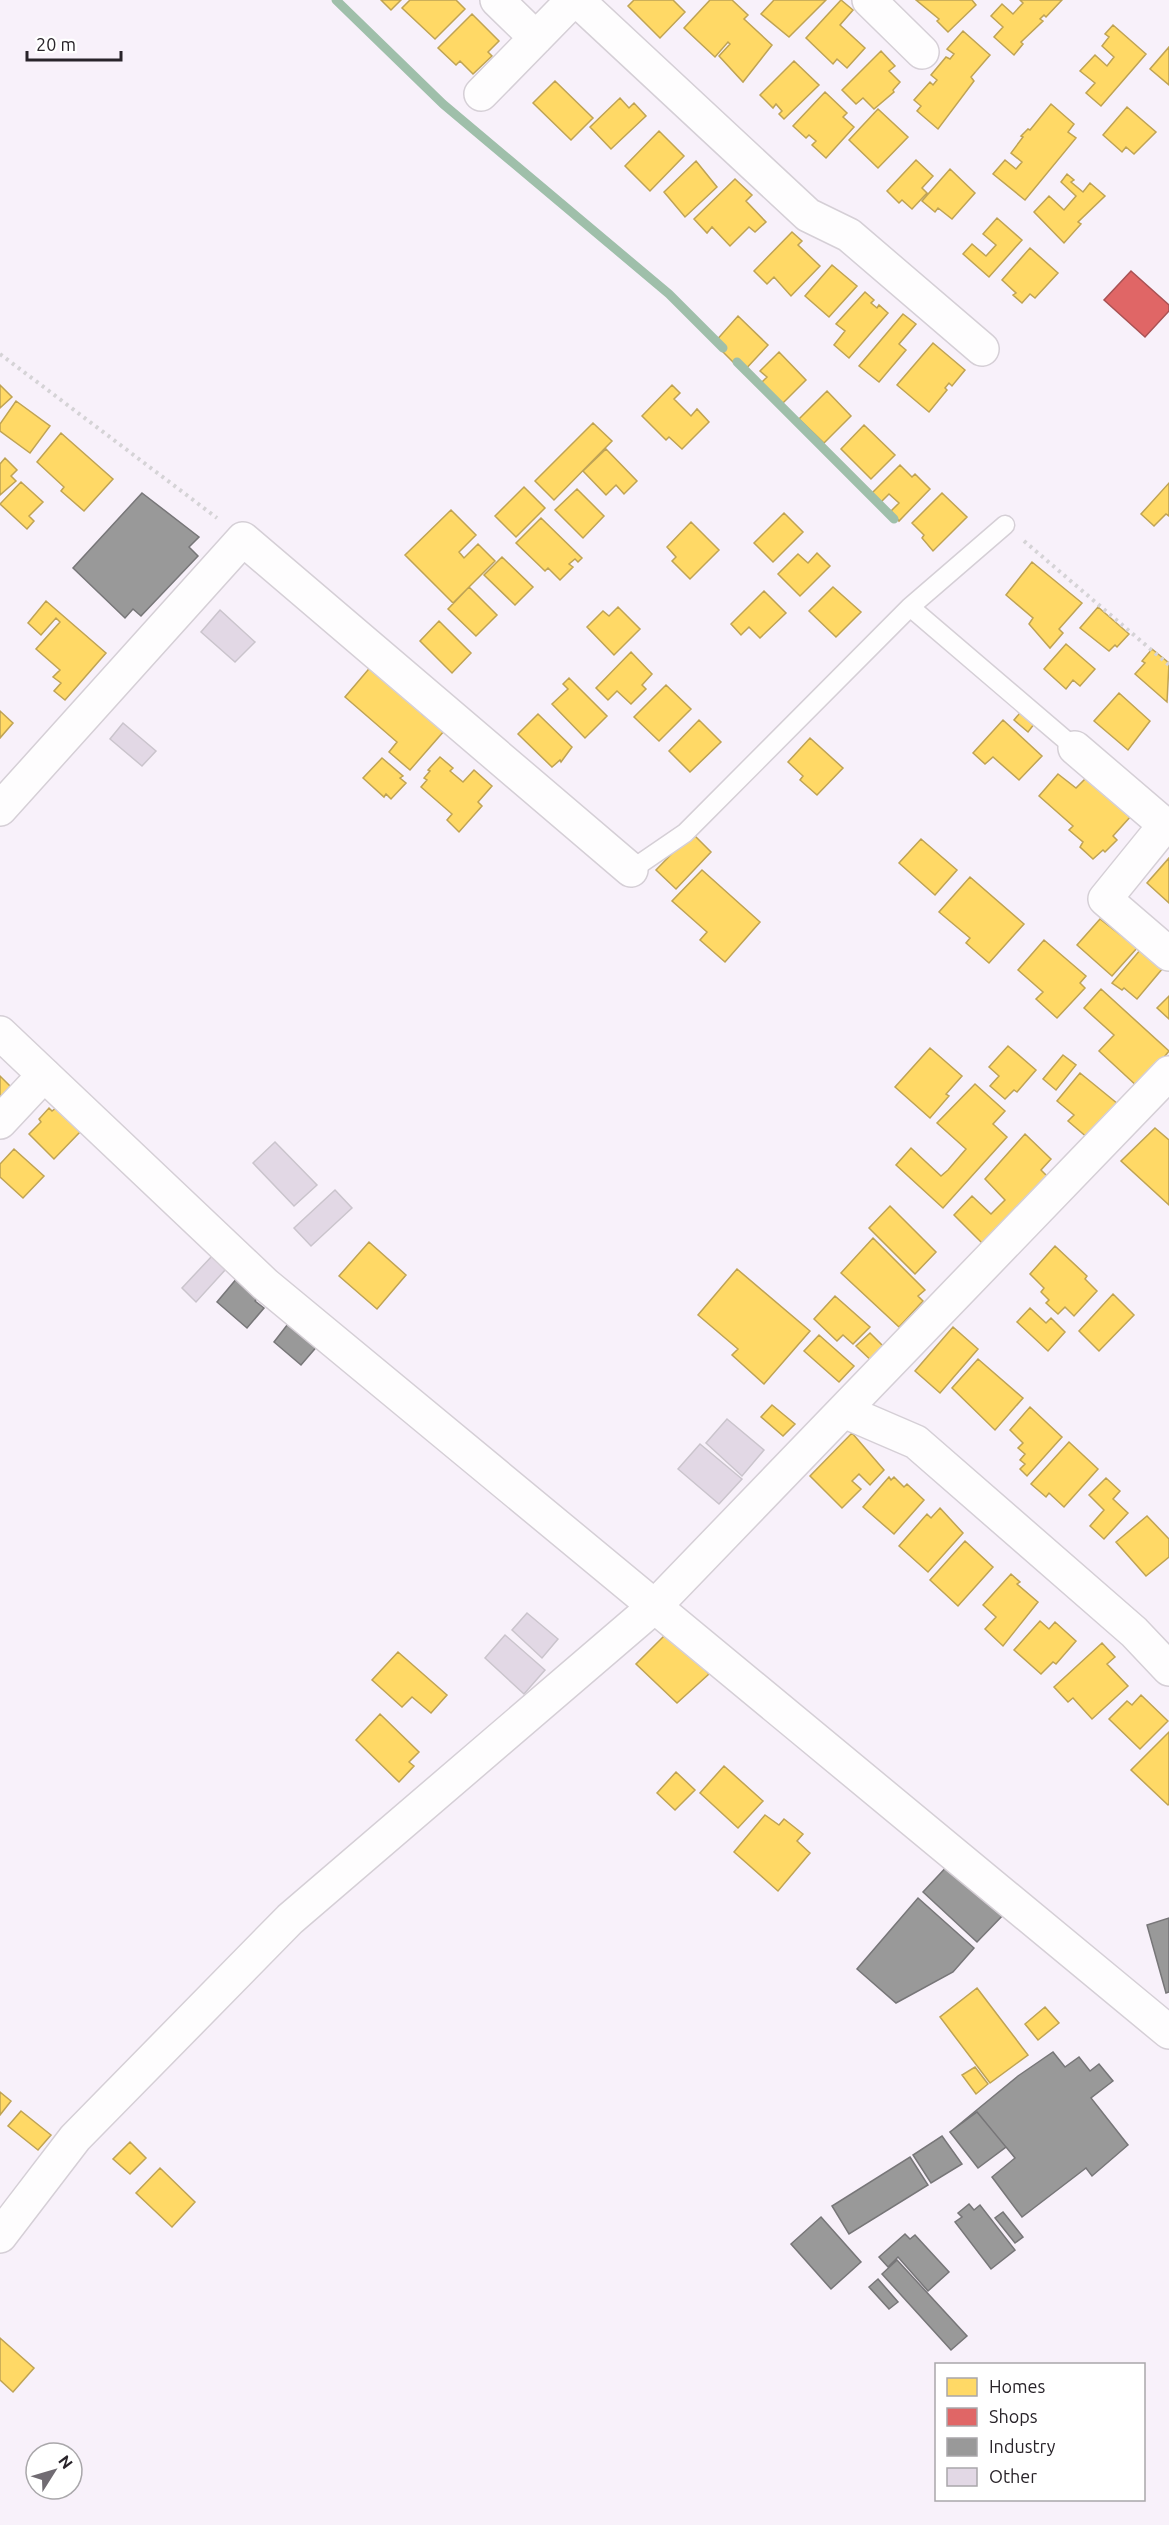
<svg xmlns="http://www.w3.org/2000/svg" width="1169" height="2525" font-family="Ubuntu,sans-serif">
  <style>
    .homes { fill: #ffd966; stroke: #bfa354; stroke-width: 1.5 }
    .shops { fill: #e06666; stroke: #a95254; stroke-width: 1.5 }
    .industry { fill: #999; stroke: #777678; stroke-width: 1.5 }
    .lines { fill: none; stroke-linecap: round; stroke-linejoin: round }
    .stream { stroke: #9fbfaa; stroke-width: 9 }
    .building { fill: #e2d8e5; stroke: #cac4cc; stroke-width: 1.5 }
    .service-casing { stroke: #d5cfd6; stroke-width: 21 }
    .minor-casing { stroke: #d5cfd6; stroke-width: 36 }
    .tertiary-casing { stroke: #d5cfd6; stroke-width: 36 }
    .path { stroke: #d5d3d6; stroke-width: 4; stroke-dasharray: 3 4.5; stroke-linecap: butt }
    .service { stroke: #fefdfe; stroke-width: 18 }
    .minor { stroke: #fefdfe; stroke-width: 33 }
    .tertiary { stroke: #fefdfe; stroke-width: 33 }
  </style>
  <rect width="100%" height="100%" fill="#f8f1fa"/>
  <path class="homes" d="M381,0h20l-10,10z
    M410,0h46l9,9 -30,30 -33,-31z
    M634,0h39l12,12 -25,26 -32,-32z
    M710,0h22l16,15 -4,4 28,26 -29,37 -24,-26 11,-12 -2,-2 -13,15 -31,-29z
    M774,0h52l-37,37 -28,-23z
    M841,0l12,10 -13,15 25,23 -18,20 -10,-9 -4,5 -27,-26z
    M916,0h56l4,5 -28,27 -11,-11 2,-2z
    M1020,0h42l-16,17 -2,-2 -4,4 3,2 -22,21 2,2 -9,11 -20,-18 9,-10 -12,-11 11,-12 11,10 10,-11z
    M472,14l27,27 -11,11 4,4 -19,18 -13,-13 -4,4 -18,-17z
    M1113,25l33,29 -45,52 -15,-13 9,-10 -15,-12 15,-16 12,11 7,-9 -12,-11 7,-9 -4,-3z
    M963,31l27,24 -19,22 3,4 -36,48 -21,-18 4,-5 -7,-6 16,-18 3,3 4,-5 -6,-5 15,-18 4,2 4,-5 -7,-5z
    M1169,47v38l-19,-16z
    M881,51l14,15 -6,5 11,11 -7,8 1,2 -20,17 -11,-11 -7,6 -14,-14z
    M794,61l25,24 -35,34 -5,-5 3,-3 -6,-7 -3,4 -13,-13z
    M555,81l38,37 -22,22 -38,-37z
    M825,92l22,21 -4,4 11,10 -28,31 -14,-13 4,-4 -7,-6 -3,3 -13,-12z
    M620,98l9,10 5,-5 12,13 -35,33 -21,-22z
    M1051,104l23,20 -6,8 8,6 -51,62 -32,-26 12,-14 11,9 6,-7 -11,-9 12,-16 -2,-1 7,-7 2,1z
    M1127,107l29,25 -22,22 -8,-7 -4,5 -19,-17z
    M878,109l30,28 -30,31 -29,-28z
    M659,131l25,25 -34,35 -25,-25z
    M916,160l17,16 -11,12 5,5 -15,16 -10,-9 -3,3 -12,-12z
    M696,161l21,26 -32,30 -21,-25z
    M950,169l25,24 -23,26 -14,-11 -3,4 -13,-11z
    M1067,174l7,6 -3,2 12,10 7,-9 15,13 -27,26 3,2 -17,19 -30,-31 15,-16 15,14 12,-14 -15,-14z
    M735,179l17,16 -6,6 20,21 -11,10 -6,-5 -19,19 -18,-19 -5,6 -13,-14z
    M997,218l25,22 -33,37 -26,-23 9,-10 14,12 10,-11 -13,-11z
    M792,232l10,9 -4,4 22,21 -29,30 -17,-19 -7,7 -13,-13z
    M1030,248l28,25 -23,25 -5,-4 -8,9 -9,-8 3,-2 -14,-13z
    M832,265l25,21 -28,31 -24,-21z
    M865,292l9,8 -3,3 6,5 2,-3 9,8 -39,45 -15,-13 11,-14 -9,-7z
    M903,314l13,10 -17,20 7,6 -27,32 -20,-16z
    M738,316l30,29 -25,27 -29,-29z
    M933,343l32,27 -13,16 -3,-3 -4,5 2,2 -18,22 -32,-27z
    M779,352l27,28 -24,24 -21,-21 6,-6 -7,-6z
    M0,385l12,12 -12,11z
    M672,385l8,8 -6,6 17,17 6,-7 12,13 -27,27 -13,-12 -3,3 -24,-24z
    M827,391l24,25 -27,27 -25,-24z
    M16,401l34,25 -20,27 -30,-22v-7z
    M593,423l19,18 -58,59 -19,-19z
    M864,425l31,30 -24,24 -30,-30z
    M61,433l52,46 -29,32 -23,-20 3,-4 -27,-25z
    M606,449l31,32 -13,13 -8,-9 -10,10 -23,-24z
    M5,458l12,12 -6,6 5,5 -16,14v-31z
    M900,465l12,12 3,-3 15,15 -31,32 -8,-10 8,-8 -10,-9 -9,9 -9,-9z
    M21,482l22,20 -14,14 5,5 -7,8 -27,-25z
    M1169,483v33l-3,-2 -12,12 -13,-12z
    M524,487l21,21 -29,29 -21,-21z
    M577,489l27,27 -21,22 -28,-28z
    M942,493l25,24 -34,34 -11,-13 2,-3 -12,-12z
    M451,510l25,25 -17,17 5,6 14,-14 17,17 -42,42 -48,-48z
    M784,513l19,19 -30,30 -19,-19z
    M541,518l41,40 -4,4 -3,-3 -6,5 4,3 -13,13 -12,-12 -3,3 -29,-28z
    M691,522l28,28 -29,29 -18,-18 4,-4 -9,-10z
    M817,553l13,13 -30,30 -22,-22 20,-20 10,9z
    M502,557l31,30 -18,18 -31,-30z
    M1032,562l50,41 -23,26 4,4 -13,15 -21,-24 4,-6 -27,-23z
    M469,587l28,28 -21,21 -28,-27z
    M833,587l28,25 -25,25 -27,-26z
    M764,591l22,22 -26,25 -11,-11 -8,8 -10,-11z
    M46,601l60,52 -41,47 -11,-9 7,-8 -8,-6 7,-7 -24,-21 24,-27 -4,-4 -15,17 -13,-12z
    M618,607l22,22 -26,26 -27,-28 16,-16 6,5z
    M1098,607l31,27 -12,13 -2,-2 -6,6 -29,-23z
    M439,621l32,32 -19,20 -32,-32z
    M1066,644l29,25 -15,17 -7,-6 -7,9 -22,-20z
    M1152,649l17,14 -2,39 -32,-28 10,-11 -3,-2z
    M631,652l21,22 -10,11 4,4 -15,15 -14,-13 -9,9 -12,-12z
    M373,664l52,46 -3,4 22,17 -34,39 -21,-18 8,-10 -52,-45z
    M569,678l38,38 -22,22 -33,-34 16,-15 -5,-5z
    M666,685l25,24 -32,32 -25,-24z
    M1119,693l31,28 -22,29 -34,-29z
    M1025,707l13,12 -10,13 -14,-12z
    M0,711l13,12 -13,15z
    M538,714l34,33 -11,15 -1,-2 -8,7 -34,-33z
    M699,720l22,22 -31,30 -21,-21z
    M1003,720l39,36 -23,24 -26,-23 -8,7 -12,-11z
    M810,738l33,30 -26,27 -17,-15 3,-4 -15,-14z
    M440,757l13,11 -3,3 13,11 11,-12 18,16 -14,16 4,4 -23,26 -12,-12 5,-6 -31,-27 6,-7 -3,-2 6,-7 -2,-1z
    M382,758l21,18 -3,2 6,5 -15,16 -5,-5 -2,3 -21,-19z
    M1058,774l18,14 10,-10 45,38 -18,20 4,4 -12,12 -2,-2 -10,9 -13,-12 3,-5 -14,-12 4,-4 -34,-30z
    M692,833l19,19 -35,37 -20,-19z
    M921,839l36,31 -22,25 -36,-32z
    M1169,858v45l-22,-20z
    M702,870l58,52 -35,40 -25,-22 7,-8 -35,-31z
    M970,877l54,47 -35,39 -23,-20 4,-5 -31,-26z
    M1100,919l37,29 -25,28 -35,-31z
    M1044,940l42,36 -6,7 5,5 -28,30 -21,-19 7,-7 -25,-22z
    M1141,949l22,19 -26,31 -13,-11 -2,2 -10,-7z
    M1101,989l68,62 -30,37 -40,-37 15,-16 -30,-27z
    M1169,996v23l-12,-11z
    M1008,1046l28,24 -19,22 -3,-2 -9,9 -15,-13 9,-10 -10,-9z
    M930,1048l32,28 -16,18 3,2 -19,22 -35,-31z
    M1063,1055l13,10 -20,25 -13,-11z
    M1080,1073l38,31 -29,35 -21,-18 6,-6 -17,-14z
    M0,1076l23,23 -23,22z
    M975,1084l30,27 -12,13 14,13 -64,71 -47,-43 15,-17 30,28 7,-6 18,-21 -29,-26z
    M49,1108l3,3 4,-3 24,24 -26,27 -25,-25 12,-12 -2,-3z
    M1155,1128l14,12v65l-48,-44z
    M1025,1134l26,25 -10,11 9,9 -64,68 -32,-32 18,-19 19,18 14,-14 -20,-21z
    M14,1149l30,27 -21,22 -23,-21v-13z
    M890,1206l46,46 -21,22 -46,-46z
    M873,1238l52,52 -7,6 5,5 -24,26 -58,-54z
    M369,1242l37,33 -29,34 -38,-33z
    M1055,1246l32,30 -2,3 12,12 -23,25 -9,-9 -7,7 -12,-11 3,-3 -8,-8 3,-4 -14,-14z
    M737,1269l73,62 -46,53 -32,-29 6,-6 -40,-34z
    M1113,1294l21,21 -35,36 -20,-20z
    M835,1296l35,31 -17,17 -10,-9 -6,6 -23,-22z
    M1030,1308l16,15 5,-5 14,14 -17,19 -31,-29z
    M953,1327l25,22 -38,44 -25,-22z
    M870,1333l19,19 -13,13 -20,-19z
    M819,1335l35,31 -15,16 -35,-31z
    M978,1359l45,39 -28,32 -43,-42z
    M772,1405l23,19 -12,12 -22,-19z
    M1030,1407l32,30 -35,39 -7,-7 5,-5 -5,-4 5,-6 -7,-6 5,-5 -13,-13z
    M852,1433l32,37 -14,15 -11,-11 -7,7 9,8 -19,19 -32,-32z
    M1069,1442l29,27 -34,38 -15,-14 -3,4 -15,-13z
    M889,1477l2,3 3,-3 10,10 3,-3 17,16 -30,34 -31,-27z
    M1106,1478l14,13 -7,8 15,14 -24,26 -14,-13 14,-16 -15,-15z
    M940,1508l23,25 -35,39 -29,-26 28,-32 4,4z
    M1147,1516l22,23v18l-23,19 -30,-34z
    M965,1541l28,26 -35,39 -28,-26z
    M1011,1574l9,8 -3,2 21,18 -35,44 -18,-17 11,-12 -13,-12z
    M1040,1621l9,8 6,-7 21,19 -20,23 -3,-2 -12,12 -27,-24z
    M667,1633l42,41 -32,29 -41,-39z
    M1102,1643l13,14 -8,7 21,22 -36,33 -19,-21 -5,4 -14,-15z
    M398,1652l49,43 -16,18 -19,-16 -10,10 -30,-27z
    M1141,1695l27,26 -28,28 -31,-30 18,-18 5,4z
    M380,1714l39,38 -10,10 5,4 -15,16 -43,-42z
    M1169,1732v72l-1,1 -37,-35z
    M724,1766l39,35 -25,27 -38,-35z
    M676,1772l19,18 -20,20 -18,-17z
    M765,1815l14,10 5,-6 19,15 -6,7 13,12 -32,38 -44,-39z
    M977,1988l51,67 -38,28 -50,-66z
    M1045,2007l14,16 -21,17 -13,-16z
    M975,2067l13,17 -12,10 -14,-19z
    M0,2092l11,9 -11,14z
    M21,2111l30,24 -13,15 -30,-24z
    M130,2142l16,16 -16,16 -17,-15z
    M160,2168l35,34 -23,25 -36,-34z
    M0,2338l34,30 -21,24 -13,-12z"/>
  <path class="shops" d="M1131,271l38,34v6l-24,26 -41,-37z"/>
  <path class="industry" d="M142,493l57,44 -10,10 9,9 -57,60 -8,-7 -8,9 -52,-50z
    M243,1271l22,18 -10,12 9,7 -17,20 -30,-26z
    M291,1320l28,24 -18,21 -27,-23z
    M951,1862l55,50 -29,30 -54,-50z
    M918,1898l56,50 -21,24 -57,31 -39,-34z
    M1169,1918v74l-3,1 -19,-68z
    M1053,2052l12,15 14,-10 11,14 9,-7 14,17 -22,17 37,47 -36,31 -6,-8 -64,49 -30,-40 23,-19 -9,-11 -28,21 -28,-36 68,-56z
    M977,2112l29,35 -28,21 -28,-36z
    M942,2136l20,28 -31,19 -18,-28z
    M910,2157l18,28 -79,49 -17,-28z
    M969,2204l5,6 6,-5 35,45 -24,19 -36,-47 7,-5 -4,-4z
    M1003,2212l20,25 -8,6 -20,-25z
    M821,2217l40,45 -30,27 -40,-45z
    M905,2234l5,5 5,-4 34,37 -21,19 -30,-34 -10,10 -9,-10z
    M897,2260l70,76 -16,14 -69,-76z
    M878,2279l20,23 -9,7 -20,-22z"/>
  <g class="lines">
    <path class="stream" d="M336,0l107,104 226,190 54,54
      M737,362l157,157"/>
  </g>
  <path class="building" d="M220,610l35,32 -20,20 -34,-30z
    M123,723l33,28 -14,15 -32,-27z
    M275,1142l42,43 -23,21 -41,-43z
    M335,1190l17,18 -41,38 -17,-18z
    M212,1256l14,13 -30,33 -14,-14z
    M727,1419l37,31 -22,26 -36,-33z
    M700,1444l42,35 -23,25 -41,-35z
    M527,1613l31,26 -16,19 -30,-28z
    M505,1635l40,35 -21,24 -39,-36z"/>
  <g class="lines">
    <g class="service-casing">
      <path id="service" d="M910,607l165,141
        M631,870l54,-37 225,-226 95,-82"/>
    </g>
    <g class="minor-casing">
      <path id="minor" d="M497,0l39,38
        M577,0l231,215 41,20 133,114
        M869,0l53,52
        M481,94l92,-94
        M1075,748l90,77 -60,74 64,55
        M0,809l243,-270 388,331
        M0,1122l44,-47
        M844,1411l72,31 218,190 35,37
        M0,2236l75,-98 215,-219 365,-313 514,-533"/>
    </g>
    <g class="tertiary-casing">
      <path id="tertiary" d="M0,1033l265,251 904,748"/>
    </g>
    <path class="path" d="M0,354l217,164
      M1024,541l145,124"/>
    <use href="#service" class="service"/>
    <use href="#minor" class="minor"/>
    <use href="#tertiary" class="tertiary"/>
  </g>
  <rect x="935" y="2363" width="210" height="138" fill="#ffffff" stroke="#a9a7aa" stroke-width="1.5"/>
  <rect x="947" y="2378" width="30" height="18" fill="#ffd966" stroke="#a9a7aa" stroke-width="1.5"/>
  <text x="989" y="2393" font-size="18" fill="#29242a">Homes</text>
  <rect x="947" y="2408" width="30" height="18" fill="#e06666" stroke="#a9a7aa" stroke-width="1.5"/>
  <text x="989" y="2423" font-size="18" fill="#29242a">Shops</text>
  <rect x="947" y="2438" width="30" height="18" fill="#999999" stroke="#a9a7aa" stroke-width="1.5"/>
  <text x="989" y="2453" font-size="18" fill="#29242a">Industry</text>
  <rect x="947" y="2468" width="30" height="18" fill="#e2d8e5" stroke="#a9a7aa" stroke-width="1.5"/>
  <text x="989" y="2483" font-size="18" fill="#29242a">Other</text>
  <g transform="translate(54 2471) rotate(53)"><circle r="28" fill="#ffffff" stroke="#a9a7aa" stroke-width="1.5"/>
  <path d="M0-4.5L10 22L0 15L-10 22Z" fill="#716c73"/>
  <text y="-9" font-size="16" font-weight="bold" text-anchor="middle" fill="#29242a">N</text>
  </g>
  <path d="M27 51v9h94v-9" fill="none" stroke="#29242a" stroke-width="3"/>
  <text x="36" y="51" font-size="18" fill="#29242a" stroke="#ffffff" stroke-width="4.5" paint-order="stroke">20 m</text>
</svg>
